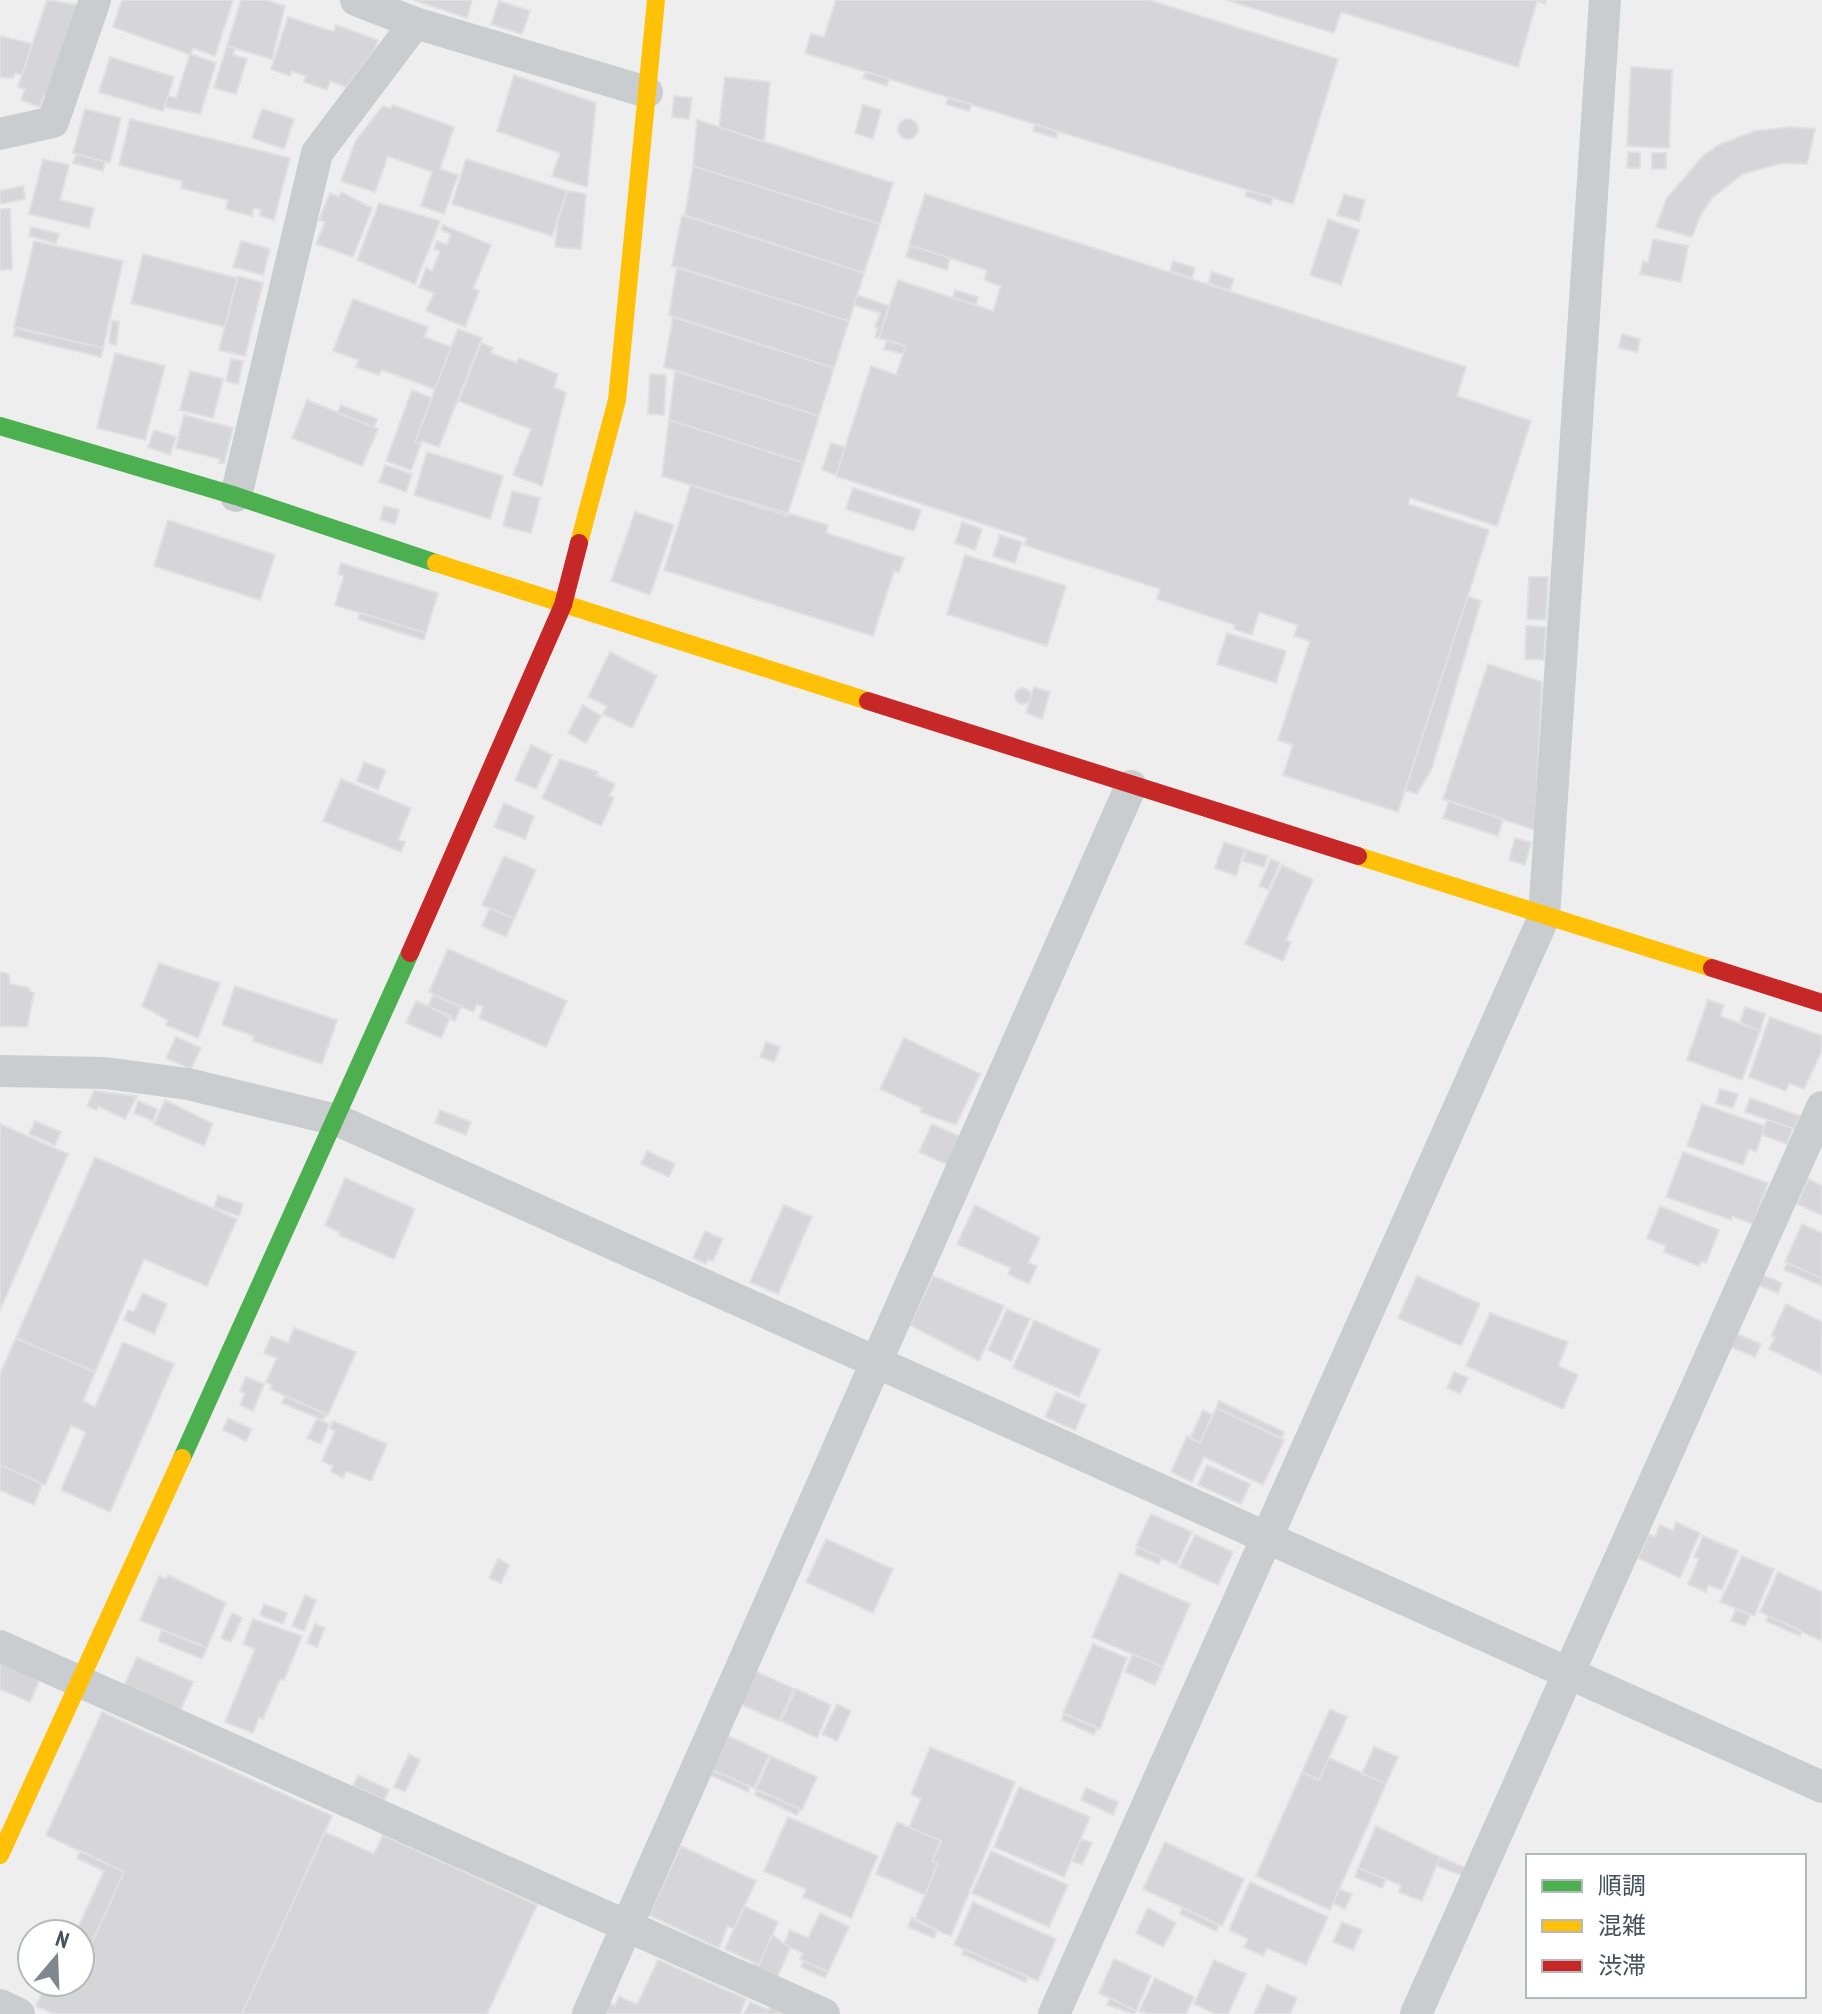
<svg xmlns="http://www.w3.org/2000/svg" width="1822" height="2014" font-family="'PT Sans Narrow','Noto Sans JP',sans-serif">
  <style>
    .building { fill: #d6d6d9; stroke: #e0e0e1; stroke-width: 2 }
    .lines { fill: none; stroke-linecap: round; stroke-linejoin: round }
    .street { stroke: #cacdcf; stroke-width: 32 }
    .fast { stroke: #4caf50; stroke-width: 18 }
    .slow { stroke: #ffc107; stroke-width: 18 }
    .jam { stroke: #c62828; stroke-width: 18 }
  </style>
  <rect width="100%" height="100%" fill="#efeeee"/>
  <path class="building" d="M47,0l31,5 -31,91 -3,-1 -4,12 -19,-7 4,-11 -7,-2z
    M122,0h111l-18,56 -22,-8 -2,7 -78,-28z
    M241,0h24l20,6 -13,53 -45,-13z
    M414,0h58l-5,18z
    M836,0h313l189,59 -45,145 -488,-151 6,-19 13,3z
    M1226,0h320l-1,4 -8,-3 -19,66 -177,-55 -7,21z
    M499,1l31,10 -8,23 -31,-10z
    M288,17l46,15 2,-7 42,15 -4,11 -28,36 -16,-6 -3,9 -23,-8 2,-6 -14,-5 -2,5 -19,-7z
    M0,36l32,8 -10,31 -7,-2 -2,5 -13,-1z
    M227,46l8,2 -2,7 14,4 -11,35 -22,-6z
    M190,54l26,9 -16,51 -35,-7 3,-11 8,2z
    M110,57l64,20 -11,34 -64,-19z
    M1631,67l41,3 -3,78 -42,-2z
    M866,72l23,7 -2,7 -24,-8z
    M514,75l82,28 -9,84 -35,-11 8,-23 -63,-22z
    M725,77l45,5 -6,60 -45,-15z
    M674,96l18,2 -3,21 -17,-2z
    M948,98l24,6 -3,7 -23,-7z
    M393,105l61,22 -14,42 18,6 -14,39 -23,-8 11,-34 -44,-16 -13,36 -34,-11 15,-41 27,-34 7,3z
    M863,105l18,5 -8,29 -18,-6z
    M85,109l36,9 -11,45 -37,-10z
    M262,109l32,10 -10,30 -32,-11z
    M130,119l160,39 -16,62 -14,-4 1,-6 -7,-2 -2,8 -26,-7 2,-9 -47,-12 1,-7 -63,-16z
    M898 129a10 10 0 1 1 20 0a10 10 0 1 1-20 0Z
    M697,120l196,63 -13,41 -187,-58z
    M1035,124l23,8 -2,6 -23,-7z
    M1790,127l25,2 -8,35 -24,-1 -40,11 -30,23 -13,19 -8,21 -36,-10 11,-29 36,-42 16,-11 36,-14z
    M1628,152l12,1v15h-13z
    M1652,153h14v16h-14z
    M76,154l29,8 -2,9 -30,-8z
    M43,159l26,6 -9,35 34,8 -5,20 -60,-14z
    M466,159l101,32 -15,45 -100,-32z
    M693,166l187,58 -16,49 -179,-58z
    M23,186l2,13 -25,5v-13z
    M1247,190l26,8 -2,7 -26,-9z
    M567,191l19,3 -5,55 -26,-2 3,-26z
    M341,192l31,16 -19,49 -37,-13 9,-22 -6,-2 11,-27 9,4z
    M925,194l541,173 -9,29 74,25 -34,105 -87,-28 -2,6 81,26 -91,282 -115,-37 10,-30 -15,-5 32,-99 -16,-5 4,-11 -39,-13 -7,23 -18,-6 1,-4 -78,-26 3,-10 -136,-44 3,-7 -191,-62 35,-110 25,9 10,-29 -27,-8 19,-58 95,31 8,-25 -17,-6 3,-10 -78,-25z
    M1344,194l21,6 -6,21 -22,-6z
    M379,203l61,18 -25,63 -58,-24z
    M0,209h10l2,60 -12,1z
    M682,215l182,58 -15,48 -177,-55z
    M1328,219l31,11 -18,55 -31,-10z
    M443,225l48,20 -18,44 6,2 -14,36 -39,-16 8,-18 -15,-6 7,-19 6,3 8,-20 -6,-2 3,-8 10,4 4,-11 -10,-4z
    M31,227l28,7 -3,9 -27,-7z
    M1653,239l35,7 -7,36 -41,-8 3,-13 5,2z
    M34,241l89,20 -20,87 -89,-21z
    M241,241l29,8 -7,26 -30,-8z
    M910,245l40,13 -3,12 -41,-13z
    M143,254l94,24 -12,49 -94,-24z
    M1173,261l22,7 -3,10 -22,-7z
    M677,267l172,54 -15,47 -165,-53z
    M1212,272l22,7 -4,11 -22,-7z
    M238,276l25,7 -18,73 -26,-6z
    M955,290l23,7 -2,8 -23,-7z
    M857,295l32,11 -10,32 -4,-1 3,-9 -3,-1 5,-14 -26,-8z
    M353,299l75,28 -4,10 27,10 -16,42 -53,-19 -3,5 -23,-8 3,-7 -26,-9z
    M673,317l161,51 -15,48 -155,-49z
    M112,320l7,2 -3,23 -7,-2z
    M15,328l88,20 -2,9 -87,-21z
    M458,329l24,9 -43,109 -17,-6 -1,3 -6,-2z
    M1622,334l18,5 -3,13 -18,-4z
    M887,340l19,6 -3,8 -19,-5z
    M481,343l12,5 -2,5 26,10 2,-5 39,16 -4,13 12,6 -24,93 -29,-11 18,-46 -72,-28z
    M115,353l50,13 -20,74 -48,-12z
    M231,359l12,2 -5,23 -12,-3z
    M190,371l33,8 -10,39 -33,-8z
    M675,371l144,45 -15,47 -135,-43z
    M650,374l16,1 -2,40 -16,-1z
    M412,390l20,8 -17,44 6,2 -10,26 -25,-9z
    M307,400l71,29 -16,37 -70,-28z
    M341,405l36,14 -3,8 -36,-14z
    M184,415l49,13 -9,35h-5l1,-4 -44,-11z
    M669,420l135,43 -17,53 -125,-40z
    M154,430l22,7 -6,18 -22,-8z
    M831,443l14,4 -9,28 -14,-5z
    M427,452l76,24 -13,43 -76,-24z
    M385,465l27,9 -6,18 -27,-10z
    M691,485l137,40 -2,8 78,25 -5,14 -5,-1 -21,65 -209,-66z
    M853,488l68,22 -7,21 -68,-22z
    M512,491l28,7 -9,35 -28,-7z
    M384,506l15,4 -4,14 -15,-4z
    M635,512l39,13 -24,70 -39,-14z
    M168,520l107,35 -15,45 -106,-34z
    M962,522l20,7 -7,21 -20,-7z
    M1000,535l22,7 -7,21 -22,-7z
    M965,555l101,31 -19,60 -100,-32z
    M341,563l97,30 -12,40 -91,-28 9,-29 -6,-2z
    M1529,577h19l-2,43 -19,-1z
    M1468,596l13,5 -49,167 -15,26 -12,-4z
    M360,613l66,20 -2,7 -66,-21z
    M1526,626l20,1 -2,33 -19,-1z
    M1227,633l59,18 -10,32 -59,-19z
    M610,652l47,24 -25,52 -29,-14 4,-8 -19,-9z
    M1488,664l54,18 -7,148 -92,-31z
    M1034,687l16,5 -8,27 -16,-6z
    M1015 696a8 8 0 1 1 16 0a8 8 0 1 1-16 0Z
    M583,705l18,11 -15,27 -18,-10z
    M531,745l21,10 -16,34 -21,-9z
    M560,759l38,13 -2,3 19,9 -6,12 5,2 -13,28 -59,-28z
    M364,762l22,8 -8,20 -21,-9z
    M341,779l70,29 -13,32 7,2 -4,10 -78,-31z
    M1449,801l54,18 -5,17 -55,-18z
    M504,803l30,13 -9,23 -31,-12z
    M1515,838l16,5 -6,22 -16,-5z
    M1224,842l21,7 -9,27 -21,-8z
    M1247,850l21,6 -4,11 -21,-6z
    M504,856l32,14 -22,49 -32,-14z
    M1271,859l9,4 -12,27 -9,-4z
    M1282,865l31,15 -27,60 5,2 -8,19 -38,-17z
    M490,908l24,11 -8,18 -24,-11z
    M448,949l119,52 -21,46 -67,-29 4,-11 -6,-3 -4,8 -44,-20z
    M159,963l61,20 -22,55 -32,-13 2,-5 -26,-14z
    M0,972l9,2 1,10 20,4 -1,3 5,2 -7,34 -27,-1z
    M235,986l102,34 -15,44 -69,-23 1,-5 -32,-11z
    M433,995l28,12 -6,14 -27,-15z
    M1708,1000l16,5 -4,11 40,15 -18,49 -55,-20z
    M416,1001l35,15 -10,22 -35,-15z
    M1745,1007l20,7 -5,17 -20,-8z
    M1770,1017l52,19v14l-18,39 -15,-6 -3,8 -37,-14z
    M176,1037l25,11 -10,21 -25,-11z
    M904,1038l76,36 -24,51 -36,-13 2,-4 -42,-19z
    M766,1042l14,5 -6,15 -14,-5z
    M1720,1089l18,5 -5,14 -17,-5z
    M94,1091l43,5 -12,23 -27,-13 -2,4 -9,-4z
    M1750,1098l50,18 -5,13 -50,-17z
    M165,1100l48,24 -9,22 -50,-22z
    M138,1101l19,8 -4,12 -19,-8z
    M1702,1104l63,22 -9,26 -7,-3 -6,16 -56,-19z
    M440,1110l31,12 -5,13 -31,-12z
    M1767,1120l26,8 -6,16 -25,-9z
    M35,1121l26,11 -6,13 -26,-11z
    M0,1124l68,30 -68,156z
    M932,1124l29,13 -13,28 -29,-13z
    M647,1151l28,13 -6,13 -28,-13z
    M1683,1152l85,31 -15,41 -21,-8 -1,4 -65,-23z
    M95,1157l142,62 -30,67 -63,-27 -49,113 -79,-34z
    M345,1178l70,31 -21,50 -55,-24 1,-3 -15,-7z
    M1808,1179l14,7v29l-25,-11z
    M218,1195l25,9 -4,12 -25,-9z
    M784,1205l28,12 -34,77 -28,-12z
    M975,1205l65,33 -12,25 9,3 -8,18 -21,-10 3,-6 -54,-24z
    M1660,1206l59,24 -13,33 -5,-2 -2,5 -35,-14 2,-6 -19,-8z
    M1802,1224l20,9v45l-37,-16z
    M705,1231l18,8 -10,22 -5,-2 -2,5 -13,-6z
    M1787,1263l35,15v8l-38,-16z
    M1762,1275l20,8 -4,10 -20,-8z
    M933,1276l71,30 -25,55 -69,-36z
    M1417,1276l63,28 -19,42 -63,-28z
    M143,1293l24,11 -13,30 -30,-14 4,-10 6,2z
    M1786,1304l36,18 -1,52 -52,-25 6,-12 -4,-1z
    M1007,1309l23,10 -19,42 -23,-11z
    M1490,1313l78,29 -10,24 20,9 -15,34 -97,-43z
    M1034,1320l66,30 -21,47 -66,-29z
    M294,1328l62,24 -28,63 -58,-26 2,-4 -6,-3 11,-24 -13,-5 7,-17 17,7z
    M1737,1334l24,10 -6,13 -24,-10z
    M16,1338l79,34 -12,29 12,6 28,-65 51,22 -64,148 -49,-22 25,-58 -15,-7 -26,60 -45,-20v-91z
    M1454,1372l14,6 -8,16 -13,-6z
    M246,1377l18,7 -11,27 -13,-6 5,-11 -5,-3z
    M1056,1392l30,13 -11,25 -30,-13z
    M285,1396l41,18 -3,6 -41,-17z
    M1219,1401l65,31 -2,6 -66,-30z
    M1216,1408l68,32 -21,45 -59,-28 -12,25 -21,-10 16,-36 13,7z
    M1203,1410l9,5 -12,28 -10,-5z
    M228,1418l24,11 -6,12 -23,-11z
    M317,1419l12,5 -8,20 -14,-6z
    M333,1421l54,23 -16,37 -25,-10 -3,7 -12,-6 2,-6 -11,-5 13,-30 -5,-3z
    M0,1465l42,19 -8,21 -34,-15z
    M1207,1465l43,19 -9,20 -43,-19z
    M1151,1514l41,18 -15,33 -41,-19z
    M1676,1522l24,11 -20,45 -42,-20 11,-24 6,3 5,-12 13,6z
    M1195,1535l38,17 -15,33 -39,-18z
    M1703,1536l35,15 -16,39 -14,-5 -2,7 -18,-8 11,-25 -5,-2z
    M826,1539l67,30 -20,44 -67,-31z
    M1138,1547l24,11 -3,6 -24,-10z
    M1742,1556l32,13 -20,47 -34,-14z
    M498,1559l11,6 -8,18 -12,-5z
    M1778,1572l44,20v49l-62,-29z
    M1120,1573l70,31 -27,63 -71,-30z
    M168,1575l58,28 -19,45 -67,-28 19,-44 7,3z
    M305,1595l11,5 -12,31 -12,-5z
    M264,1604l23,9 -4,11 -23,-9z
    M1736,1609l14,6 -5,11 -14,-5z
    M232,1613l10,5 -11,24 -10,-4z
    M1768,1616l34,15 -2,5 -34,-15z
    M253,1619l49,17 -18,44 -4,-1 -17,40 -4,-2 -6,16 -28,-11 30,-73 -12,-5z
    M315,1624l10,4 -8,19 -10,-4z
    M162,1630l45,18 -5,11 -44,-18z
    M1093,1644l34,14 -27,71 -37,-16z
    M1133,1654l30,13 -8,18 -30,-13z
    M137,1657l56,25 -13,29 -56,-25z
    M0,1662l40,17 -10,23 -30,-13z
    M755,1671l39,18 -15,32 -39,-17z
    M796,1689l35,16 -14,33 -36,-17z
    M837,1704l14,7 -14,30 -15,-7z
    M1330,1709l17,8 -28,63 -17,-8z
    M102,1712l230,104 -90,198h-188l-18,-8 9,-19 -2,-5h37v-31l7,3 37,-82 -78,-37z
    M1064,1714l33,14 -3,7 -32,-15z
    M728,1736l41,19 -15,33 -42,-18z
    M930,1747l85,35 -64,154 -37,-15 24,-58 -6,-2 9,-20 -32,-14 12,-28 -10,-5z
    M1374,1747l24,10 -12,27 -24,-10z
    M409,1754l11,6 -15,32 -11,-5z
    M771,1756l46,21 -15,33 -46,-21z
    M1329,1758l57,26 -56,126 -74,-34 46,-104 17,8z
    M712,1770l38,17 -2,5 -38,-17z
    M358,1775l31,15 -5,10 -31,-14z
    M1019,1787l71,30 -26,60 -70,-30z
    M1086,1788l32,14 -5,13 -32,-15z
    M757,1790l43,19 -3,6 -42,-20z
    M788,1817l90,39 -27,62 -48,-21 3,-8 -42,-18z
    M897,1822l44,19 -9,20 6,2 -13,32 -49,-21z
    M1376,1826l64,31 -18,44 -23,-9 2,-7 -43,-17z
    M325,1832l49,22 9,-19 154,70 -50,109h-245z
    M1081,1839l11,4 -10,22 -10,-4z
    M1165,1842l79,37 -22,47 -79,-37z
    M681,1846l75,35 -22,48 -6,-3 -9,22 -70,-33z
    M81,1851l43,21 -37,82 -7,-3v-17h-5l29,-63 -27,-13z
    M991,1851l77,34 -19,42 -77,-34z
    M1440,1857l26,11 -3,8 -26,-10z
    M1358,1868l28,11 -4,9 -27,-11z
    M1250,1882l78,35 -22,48 -39,-17 -4,8 -19,-9 4,-8 -19,-9z
    M1339,1889l13,5 -7,15 -12,-6z
    M973,1902l83,37 -18,42 -84,-36z
    M744,1906l34,16 -19,43 -34,-16z
    M1148,1908l28,15 -13,24 -27,-14z
    M1182,1908l37,17 -3,6 -36,-17z
    M820,1913l29,14 -21,45 -28,-13 3,-6 -19,-9 6,-14 18,8z
    M912,1917l25,13 -3,8 -26,-11z
    M1342,1922l20,8 -9,20 -20,-8z
    M772,1935l18,13 -14,32 -26,-12 3,-6 6,3z
    M964,1949l63,28 -1,5 -64,-28z
    M1114,1959l37,17 -15,35 -37,-18z
    M658,1960l88,39 -6,15h-136l5,-12 6,4 4,-10 18,9z
    M1214,1960l32,14 -18,40h-12l-22,-10z
    M804,1961l24,11 -3,6 -24,-11z
    M1155,1978l39,19 -8,17h-39l-8,-3z
    M1267,1985l30,13 -7,16h-36z
    M1110,1998l26,13 -2,3 -27,-9z
    M750,2002l18,8 3,-5 19,9h-46z"/>
  <g class="lines">
    <path class="street" d="M356,0l59,23 232,69
      M0,134l53,-12 42,-122
      M236,496l81,-343 98,-130
      M0,1071l105,2 83,11 149,36 1485,667
      M0,1646l824,368
      M0,2005l19,9
      M588,2014l543,-1228
      M1054,2014l490,-1097 61,-917
      M1416,2014l406,-907"/>
    <path class="fast" d="M0,426l236,70 200,67
      M182,1458l228,-505"/>
    <path class="slow" d="M579,543l38,-143 39,-400
      M436,563l432,138
      M1358,856l354,112
      M0,1855l182,-397"/>
    <path class="jam" d="M868,701l490,155
      M410,953l153,-348 16,-62
      M1712,968l110,35"/>
  </g>
  <rect x="1526" y="1854" width="280" height="144" fill="#ffffff" stroke="#b4b9be" stroke-width="2"/>
  <rect x="1542" y="1880" width="40" height="12" fill="#4caf50" stroke="#b4b9be" stroke-width="2"/>
  <text x="1598" y="1894" font-size="24" fill="#444f5c">順調</text>
  <rect x="1542" y="1920" width="40" height="12" fill="#ffc107" stroke="#b4b9be" stroke-width="2"/>
  <text x="1598" y="1934" font-size="24" fill="#444f5c">混雑</text>
  <rect x="1542" y="1960" width="40" height="12" fill="#c62828" stroke="#b4b9be" stroke-width="2"/>
  <text x="1598" y="1974" font-size="24" fill="#444f5c">渋滞</text>
  <g transform="translate(56 1958) rotate(19)"><circle r="38" fill="#ffffff" stroke="#b4b9be" stroke-width="2"/>
  <path d="M0-6L14 30L0 20L-14 30Z" fill="#80878f"/>
  <text y="-12" font-size="22" font-weight="bold" text-anchor="middle" fill="#444f5c">N</text>
  </g>
</svg>
